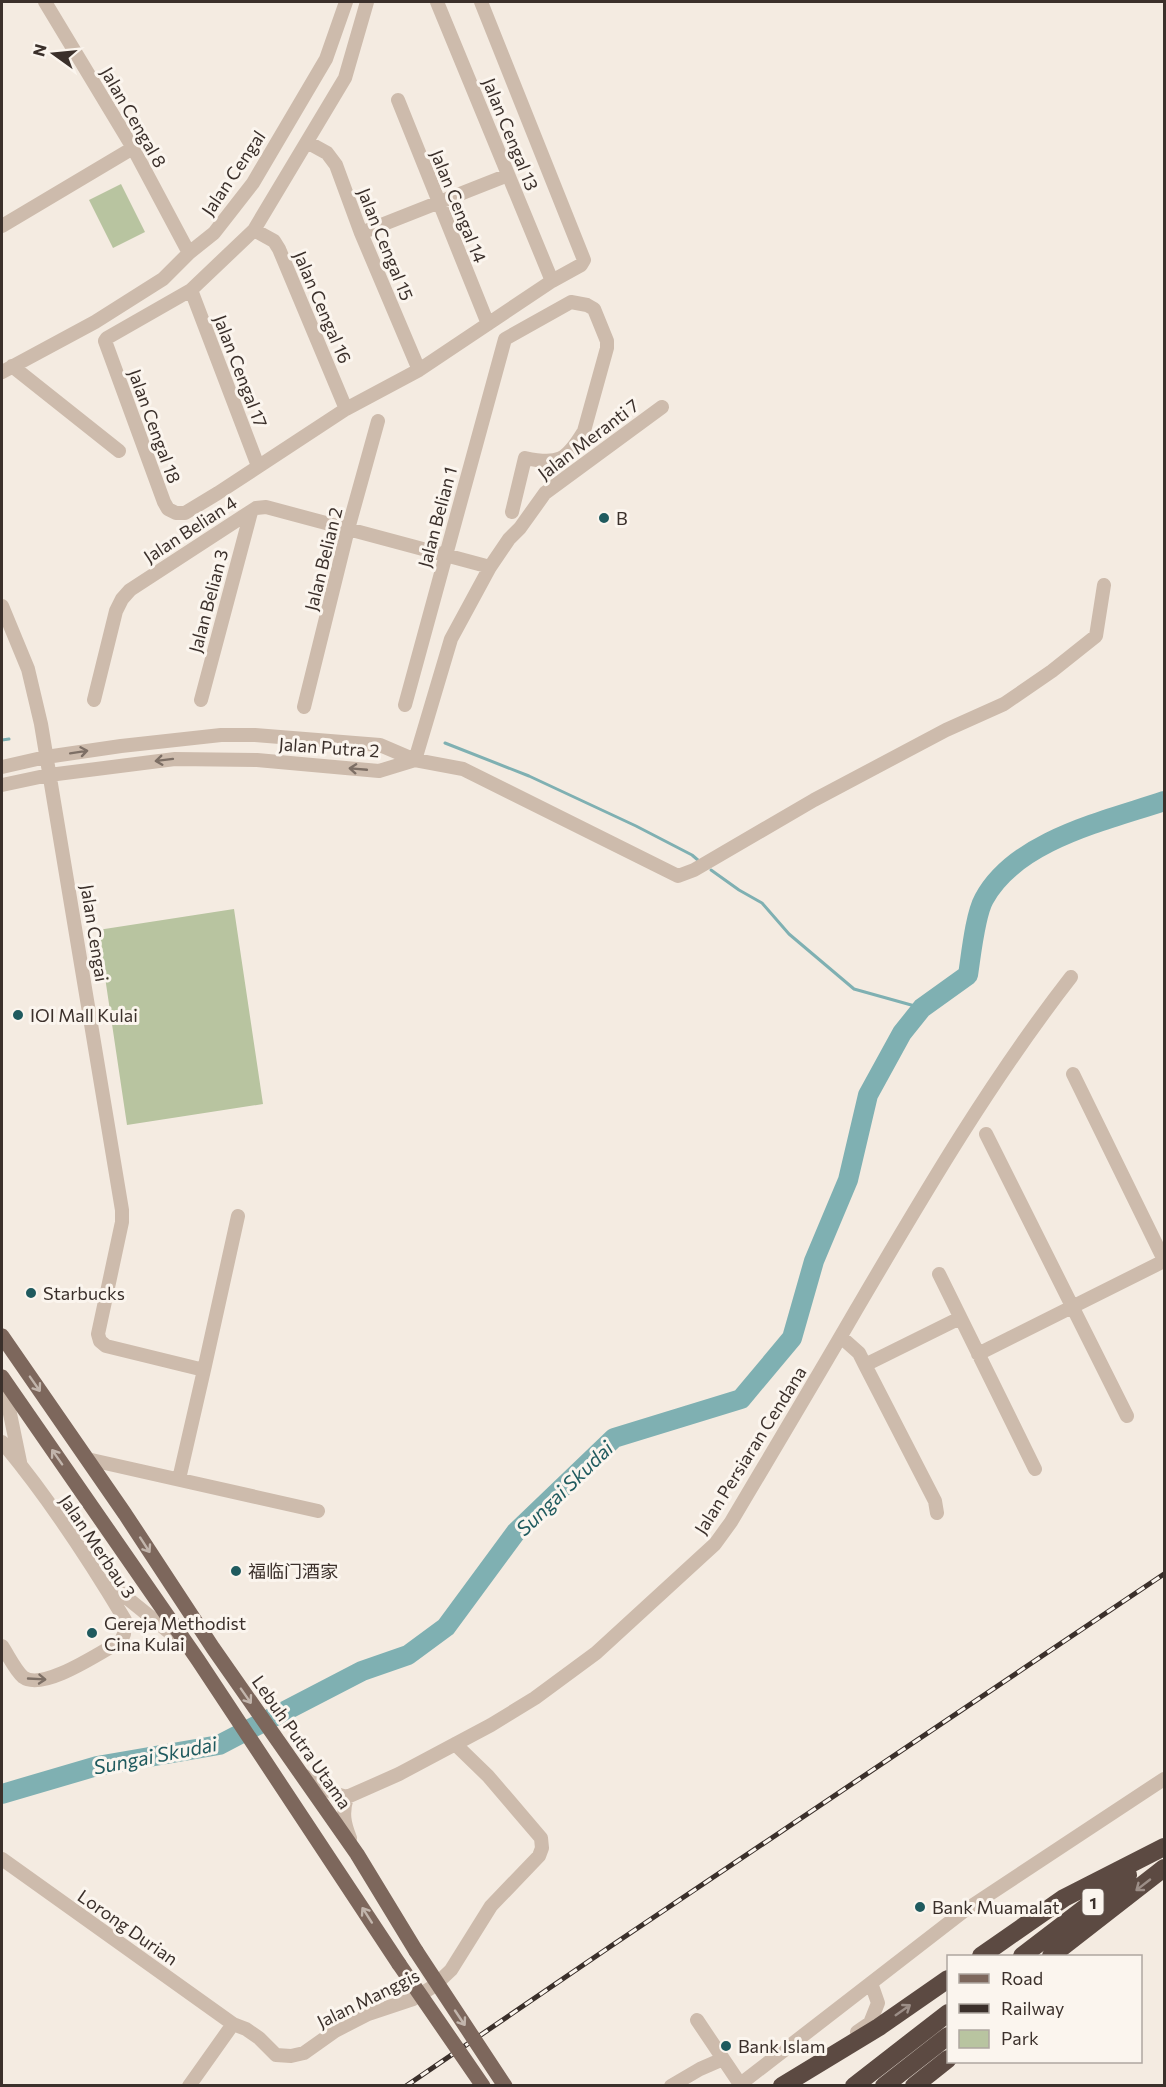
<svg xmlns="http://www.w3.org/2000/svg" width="1166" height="2087" font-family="Commissioner,'Noto Sans SC',sans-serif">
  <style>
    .green { fill: #b8c4a0 }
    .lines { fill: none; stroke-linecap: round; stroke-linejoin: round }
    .stream { stroke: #7fb0b2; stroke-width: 3 }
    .river { stroke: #7fb0b2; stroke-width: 20 }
    .minor { stroke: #cdbbac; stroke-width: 14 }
    .major { stroke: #7d675c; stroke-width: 15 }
    .highway { stroke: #5c4a42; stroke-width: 18 }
    .rail-casing { stroke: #3b302b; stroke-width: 5 }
    .rail { stroke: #fbf5ee; stroke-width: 3; stroke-dasharray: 9; stroke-linecap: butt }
    .major-bridge { stroke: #7d675c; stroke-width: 15 }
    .oneway { stroke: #7d6f65 }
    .oneway2 { stroke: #c2b5ac }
    .oneway3 { stroke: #9c8e87 }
    .poi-dot { fill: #1f5a5e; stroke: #fbf5ee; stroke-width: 2 }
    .labels { text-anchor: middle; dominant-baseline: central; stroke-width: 6; stroke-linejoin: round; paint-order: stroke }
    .shield { fill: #fbf5ee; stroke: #756b66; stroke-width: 1.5 }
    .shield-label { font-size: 16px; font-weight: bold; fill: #3b302b }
    .street-label { font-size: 18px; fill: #3b302b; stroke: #fbf5ee }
    .poi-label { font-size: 18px; fill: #3b302b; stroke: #fbf5ee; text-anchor: start }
    .water-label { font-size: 20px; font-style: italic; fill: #1f5a5e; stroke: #fbf5ee }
  </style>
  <rect width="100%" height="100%" fill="#f4ebe1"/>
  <path class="green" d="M121,184l24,48 -32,16 -24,-48z
    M234,909l29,195 -136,21 -29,-195z"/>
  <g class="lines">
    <path class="stream" d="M2,740l7,-1
      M445,743l84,33 107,50 56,29 7,6
      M711,870l28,20 23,13 27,31 65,55 68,19"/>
    <path class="river" d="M2,1794l95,-28 122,-21 143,-74 46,-16 38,-28 70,-95 98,-94 127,-39 51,-61 22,-77 34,-81 20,-85 34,-62 20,-25 46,-33c3,-19 7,-60 16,-76 32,-59 121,-78 180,-98"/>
    <path class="minor" d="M45,2l88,146 56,105
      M367,2l-22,76 -91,152 -63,60 -84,48 -2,3 59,161 4,7 8,4h9l33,-20 128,-84 73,-39 133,-89 29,-16 3,-5 -103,-258
      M437,2l115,279
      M398,100l90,224
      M307,142l20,11 9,12 25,68 58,137
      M2,226l131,-78
      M254,230l20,11 5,8 67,160
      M361,233l147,-58
      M191,290l67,176
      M12,366l107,85
      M2,372l93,-50 68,-43 26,-26 25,-20 39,-50 73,-124 20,-57
      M2,606l26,63 13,55 81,486v12l-24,112 2,7 6,5 98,24 -25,109
      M94,700l22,-89 6,-12 8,-9 126,-82 10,-1 224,60
      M201,700l50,-188
      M405,705l100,-366 66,-37 16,3 7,4 13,32v7l-23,83c-18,30 -26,34 -59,27l-13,54
      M304,707l44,-178 30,-108
      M415,760l36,-121 39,-72 19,-28 11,-11 25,-35 117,-86
      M2,767l44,-10 75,-11 100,-11h34l125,10 35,15 48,9 215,107 16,-6 120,-70 132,-70 58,-26 48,-33 44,-35 8,-51
      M2,785l47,-10 126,-16 82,1 122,11 36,-11
      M1073,1074l91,186
      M986,1134l141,282
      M939,1274l96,195
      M841,1337l18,16 6,12 70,136 2,12
      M978,1354l186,-93
      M865,1365l95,-47
      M204,1370l34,-154
      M2,1394l6,10 12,58
      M2,1442c46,55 86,116 123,178l-1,14 -3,7c-19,10 -78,51 -98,36 -8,-7 -15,-22 -21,-31
      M87,1459l231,52
      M106,1581l78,63
      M305,1776c13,11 25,17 42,21
      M347,1797l52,-23 92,-49 44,-27 61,-45 119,-109 16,-22c42,-71 84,-141 125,-212 67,-114 134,-229 215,-333
      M347,1797c-5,16 -3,26 3,41
      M2,1859l231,165
      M697,2020l41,61 5,1 221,-171 200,-132
      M857,2032l13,-9 8,-20 -7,-20
      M189,2086l44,-62 13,5 13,9 17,17 15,1 13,-3 31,-22 33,-17 45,-15 21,-13 17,-16 40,-64 48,-50 3,-8 -1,-10 -53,-62 -33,-32
      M671,2086l29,-17 23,-10"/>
    <path class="major" d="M2,1336l123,178 88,134 144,206 59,97
      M2,1377l196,283 201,304"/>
    <path class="highway" d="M981,1956l83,-58 100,-51
      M1022,1956l106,-81
      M1051,1956l113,-88
      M782,2086l97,-59 69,-48
      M854,2086l94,-73
      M884,2086l64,-50
      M914,2086l34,-27"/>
    <g class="rail-casing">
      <path id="rail" d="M406,2086l205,-140 553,-372"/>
    </g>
    <use href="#rail" class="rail"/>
    <path class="major-bridge" d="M416,1951l89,135
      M399,1964l84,122"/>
  </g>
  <defs><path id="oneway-shaft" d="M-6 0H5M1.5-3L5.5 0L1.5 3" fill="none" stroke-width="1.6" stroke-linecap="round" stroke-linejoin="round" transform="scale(1.5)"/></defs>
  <g class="oneway">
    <use href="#oneway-shaft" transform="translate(79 752) rotate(-9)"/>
    <use href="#oneway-shaft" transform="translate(164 760) rotate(173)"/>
    <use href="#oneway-shaft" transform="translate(358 769) rotate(-175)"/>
    <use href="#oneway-shaft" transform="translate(37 1679) rotate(3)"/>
  </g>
  <g class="oneway2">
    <use href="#oneway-shaft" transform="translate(35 1384) rotate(55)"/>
    <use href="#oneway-shaft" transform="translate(57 1457) rotate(-125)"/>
    <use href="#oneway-shaft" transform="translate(145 1545) rotate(57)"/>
    <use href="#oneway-shaft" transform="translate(246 1696) rotate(55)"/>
    <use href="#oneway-shaft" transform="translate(367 1915) rotate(-123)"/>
    <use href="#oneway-shaft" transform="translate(460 2018) rotate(56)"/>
  </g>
  <g class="oneway3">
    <use href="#oneway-shaft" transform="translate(1143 1885) rotate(142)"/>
    <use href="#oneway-shaft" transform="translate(903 2010) rotate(-35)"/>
  </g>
  <g class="poi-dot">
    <circle cx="604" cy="518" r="6"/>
    <circle cx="18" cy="1015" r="6"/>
    <circle cx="31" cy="1293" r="6"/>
    <circle cx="236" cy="1571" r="6"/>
    <circle cx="92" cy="1633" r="6"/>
    <circle cx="920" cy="1907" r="6"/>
    <circle cx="726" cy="2046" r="6"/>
  </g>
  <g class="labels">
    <rect class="shield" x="1082.5" y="1889" width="21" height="26" rx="4.5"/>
    <g class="shield-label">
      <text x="1093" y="1902">1</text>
    </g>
    <g class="street-label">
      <text transform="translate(134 117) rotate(60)">Jalan Cengal 8</text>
      <text transform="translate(511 134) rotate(68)">Jalan Cengal 13</text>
      <text transform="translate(233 173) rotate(-56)">Jalan Cengal</text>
      <text transform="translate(459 206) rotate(68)">Jalan Cengal 14</text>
      <text transform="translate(386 244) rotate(68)">Jalan Cengal 15</text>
      <text transform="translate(323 307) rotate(67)">Jalan Cengal 16</text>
      <text transform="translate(241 371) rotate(69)">Jalan Cengal 17</text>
      <text transform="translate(155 426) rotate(70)">Jalan Cengal 18</text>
      <text transform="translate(588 439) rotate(-37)">Jalan Meranti 7</text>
      <text transform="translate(437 517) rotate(-75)">Jalan Belian 1</text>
      <text transform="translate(190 529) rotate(-33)">Jalan Belian 4</text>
      <text transform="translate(323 559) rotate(-76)">Jalan Belian 2</text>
      <text transform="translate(208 601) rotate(-75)">Jalan Belian 3</text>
      <text transform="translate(329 747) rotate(4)">Jalan Putra 2</text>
      <text transform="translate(95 933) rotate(81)">Jalan Cengai</text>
      <text transform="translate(750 1450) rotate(-58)">Jalan Persiaran Cendana</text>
      <text transform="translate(98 1546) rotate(56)">Jalan Merbau 3</text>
      <text transform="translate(302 1742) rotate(55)">Lebuh Putra Utama</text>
      <text transform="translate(128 1927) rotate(35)">Lorong Durian</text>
      <text transform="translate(368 1998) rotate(-26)">Jalan Manggis</text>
    </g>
    <g class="poi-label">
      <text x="616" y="518">B</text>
      <text x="30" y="1015">IOI Mall Kulai</text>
      <text x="43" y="1293">Starbucks</text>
      <text x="248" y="1571">福临门酒家</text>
      <text x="104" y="1623">Gereja Methodist<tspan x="104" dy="21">Cina Kulai</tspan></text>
      <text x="932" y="1907">Bank Muamalat</text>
      <text x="738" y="2046">Bank Islam</text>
    </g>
    <g class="water-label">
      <text transform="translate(564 1488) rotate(-44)">Sungai Skudai</text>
      <text transform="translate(155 1755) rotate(-11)">Sungai Skudai</text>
    </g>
  </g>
  <rect width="1166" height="2087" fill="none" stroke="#3b302b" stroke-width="6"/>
  <rect x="947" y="1955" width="195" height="108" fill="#fbf5ee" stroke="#aea6a0" stroke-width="1.5"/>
  <rect x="959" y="1974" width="30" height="9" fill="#7d675c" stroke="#aea6a0" stroke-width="1.5"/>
  <text x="1001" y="1985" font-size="18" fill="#3b302b">Road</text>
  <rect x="959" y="2004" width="30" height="9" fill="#3b302b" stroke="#aea6a0" stroke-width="1.5"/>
  <text x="1001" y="2015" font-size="18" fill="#3b302b">Railway</text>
  <rect x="959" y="2030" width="30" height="18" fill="#b8c4a0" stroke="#aea6a0" stroke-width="1.5"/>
  <text x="1001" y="2045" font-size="18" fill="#3b302b">Park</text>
  <g transform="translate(54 54) rotate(285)" stroke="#fbf5ee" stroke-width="4.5" paint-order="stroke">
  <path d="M0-4.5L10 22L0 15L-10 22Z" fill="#3b302b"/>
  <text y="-9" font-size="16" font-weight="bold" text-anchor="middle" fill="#3b302b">N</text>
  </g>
</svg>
